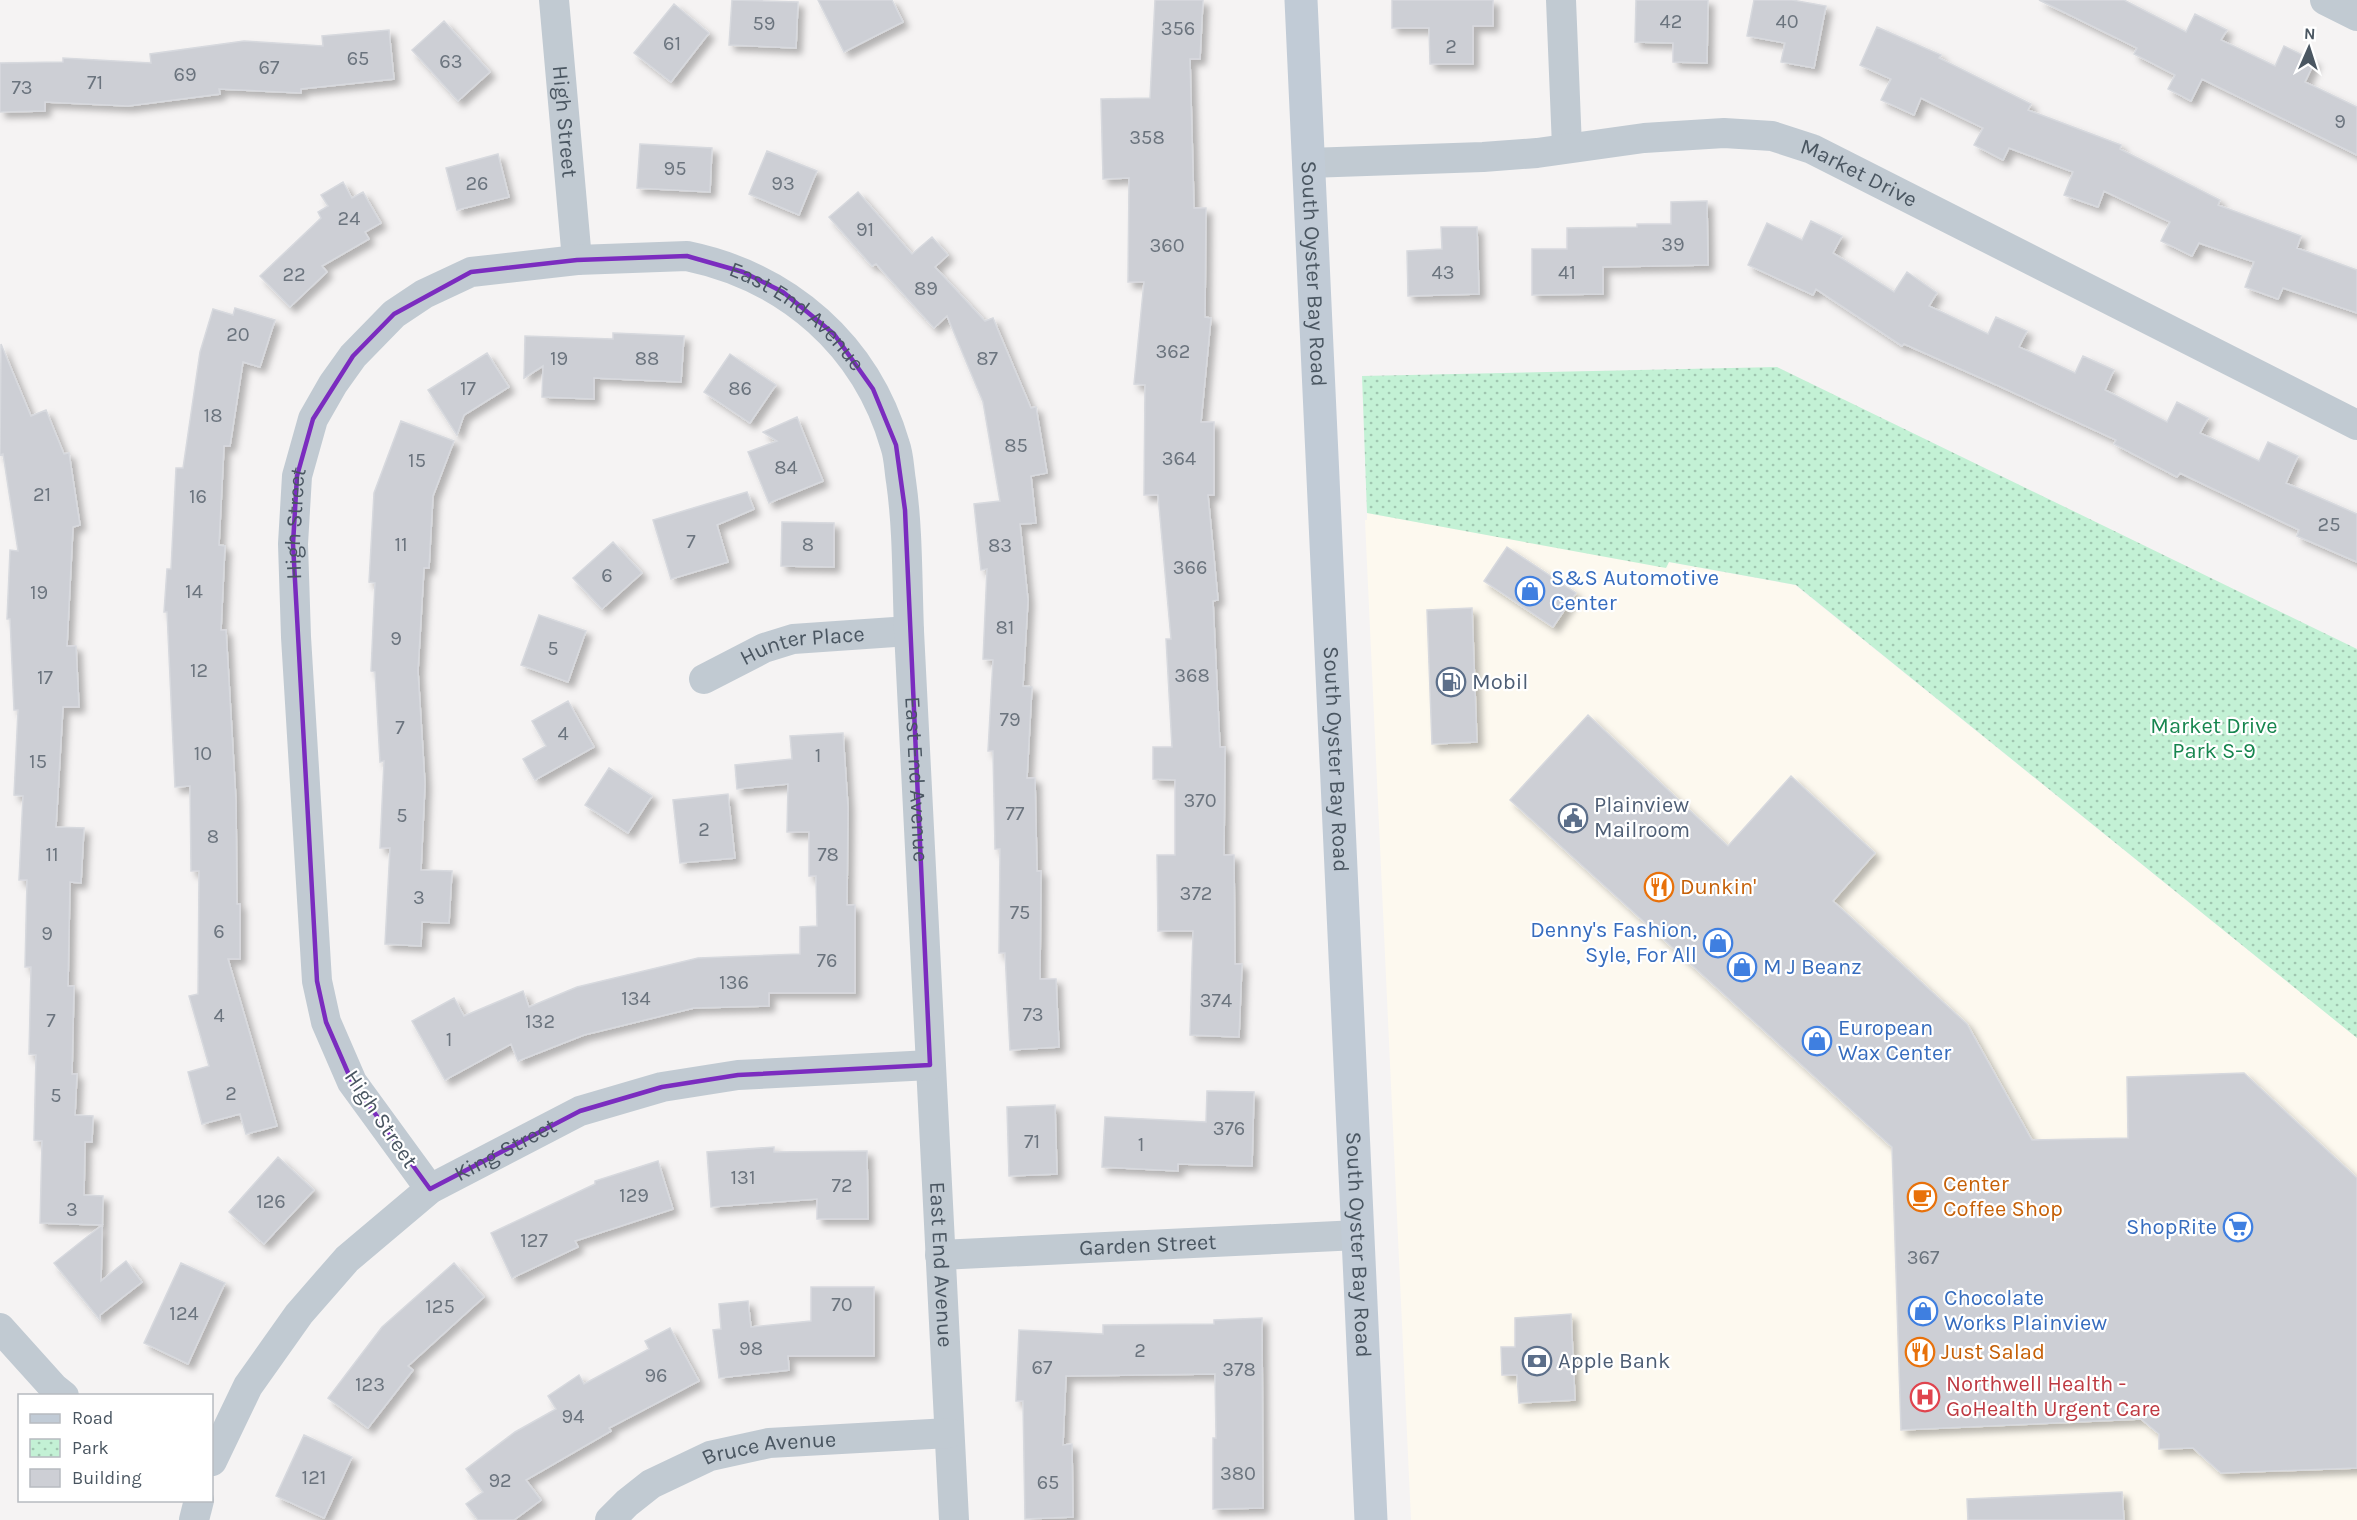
<svg xmlns="http://www.w3.org/2000/svg" width="2357" height="1520" font-family="Karla,sans-serif">
  <style>
    .commercial { fill: #fdf9ef }
    .park { fill: url(#park-dots) }
    .building { fill: #cdcfd5; stroke: #d7d9de; stroke-width: 1.5; filter: url(#shadow) }
    .lines { fill: none; stroke-linecap: round; stroke-linejoin: round }
    .street { stroke: #c1cad2; stroke-width: 30 }
    .secondary { stroke: #c1cbd6; stroke-width: 33 }
    .marked { fill: none; stroke: #7b2cbf; stroke-width: 4.5; stroke-linejoin: round }
    .labels { text-anchor: middle; dominant-baseline: central; stroke-width: 4.5; stroke-linejoin: round; paint-order: stroke }
    .number-label { font-size: 20px; fill: #6b747e }
    .street-label { font-size: 22px; fill: #4a5661; stroke: #fff }
    .shop-label { font-size: 22px; fill: #366cbe; stroke: #fff; text-anchor: start }
    .service-label { font-size: 22px; fill: #4e5e75; stroke: #fff; text-anchor: start }
    .park-label { font-size: 22px; fill: #17864f; stroke: #fff }
    .food-label { font-size: 22px; fill: #c56008; stroke: #fff; text-anchor: start }
    .health-label { font-size: 22px; fill: #be3a42; stroke: #fff; text-anchor: start }
  </style>
  <defs>
    <pattern id="park-dots" width="8" height="8" patternUnits="userSpaceOnUse" patternTransform="scale(1.5)"><rect width="8" height="8" fill="#c3f1d5"/><path d="M2 2h.1M6 6h.1" fill="none" stroke="#a0c6b0" stroke-width="1.8" stroke-linecap="round"/></pattern>
    <filter id="shadow"><feDropShadow dx="5.5" dy="5.5" stdDeviation="3" flood-color="#0004"/></filter>
  </defs>
  <rect width="100%" height="100%" fill="#f5f3f3"/>
  <path class="commercial" d="M1367,513l300,54 1,-5 127,23 562,453v482h-946l-46,-1000h2z"/>
  <path class="park" d="M1777,367l580,282v389l-561,-453 -127,-23 -3,6 -299,-55 -5,-137z"/>
  <path class="building" d="M732,0l66,2 -2,46 -67,-3z
    M818,0h74l11,22 -59,30z
    M1155,0h48l-3,59h-10l4,149h12l-1,109 6,1 -10,104h13v73h-6l10,105 -5,1 7,146h5l-1,108h10l1,109h7l-3,73 -49,-2 3,-104h-35l-1,-76h18v-75l-22,-1v-32h19l-6,-108h5l-13,-144h-14l1,-110 -11,-1 10,-102h-16l1,-104 -26,1 -2,-80 49,-1z
    M1392,0h101v26h-20v38h-43l-1,-36h-37z
    M1636,0h72l-1,63 -34,-1v-19l-38,-1z
    M1754,0h38l34,6 -12,62 -33,-6 4,-19 -38,-7z
    M2039,0h85l62,32 9,-18 32,16 -6,10 54,26 9,-20 31,15 -10,21 52,25v48l-155,-76 -11,22 -23,-12 7,-14 -41,-21 3,-6z
    M674,4l35,29 -38,49 -37,-29z
    M444,21l46,51 -32,29 -46,-51z
    M1877,27l64,28 -2,3 92,46 -3,6 93,35 -1,4 100,51 -2,5 83,31 -4,12 60,22v43l-74,-25 -5,11 -33,-12 9,-25 -55,-19 -7,13 -31,-15 9,-19 -66,-31 -6,16 -34,-12 9,-23 -64,-24 -6,12 -29,-15 9,-17 -62,-30 -7,17 -33,-15 10,-21 -31,-14z
    M389,30l5,49 -93,10v4l-82,-4 1,5 -92,12 -83,-4v9l-45,1v-49l63,-1v-4l88,5 -1,-9 94,-13 79,5 -1,-10z
    M640,144l72,4 -2,44 -73,-4z
    M767,151l50,20 -18,44 -50,-21z
    M498,154l11,43 -52,13 -11,-42z
    M343,182l9,16 11,-6 18,31 -16,9 4,7 -47,27 5,6 -37,35 -30,-31 61,-58 -3,-6 10,-6 -7,-11z
    M858,192l54,62 20,-17 16,18 -13,12 50,54 8,-3 38,90 5,-1 11,66 -16,3 5,47 -16,1 8,76 -5,86 9,1 -5,91h8l2,93h4l-1,108h16l3,68 -49,3 -5,-97h-6l1,-104h-5l-2,-98h-5l5,-91 -10,-1 4,-90 -6,1 -7,-66 26,-3 -17,-99 -36,-86 -13,12 -58,-64 -4,2 -43,-49z
    M1707,201l1,64 -105,2v27l-71,1v-46h35v-21l70,-1v-3h34v-22z
    M1811,221l31,15 -9,17 61,39 13,-20 30,21 -8,13 59,28 8,-17 31,14 -8,16 56,26 8,-17 31,14 -9,20 62,32 10,-20 31,16 -8,15 59,28 9,-19 30,14 -12,27 71,31v48l-60,-26 2,-6 -119,-57 -3,4 -63,-33 2,-4 -115,-53 -97,-43 -2,2 -86,-57 -3,6 -65,-30 19,-42 35,17z
    M1441,227h36l2,67 -71,2 -1,-45 35,-2z
    M235,308l40,12 -15,47 -17,-5 -13,84h-6l-5,99 6,1 -4,84h5l10,171 1,103h3v55h-12l49,167 -31,8 -6,-20 -38,10 -14,-52 21,-6 -20,-70 9,-2 1,-123h-8l-1,-85 -15,1 -8,-175h-3l3,-43h4l5,-101h7l17,-116 13,-43 20,6z
    M613,333l71,3 -3,46 -87,-4v21l-52,-2 1,-31 -19,12 1,-42 88,3z
    M1,344l30,72 15,-6 18,44 5,-1 11,72 -7,2 -6,119h9l3,61h-16l-7,120 28,1 -3,55 -11,-1 -2,104h6l-2,88h5l-2,41 18,1 -1,26h-7l-1,53 19,1 -2,85 25,-20 16,21 -42,33v5l-46,-57 48,-38 -62,-2 2,-82 -8,-1 2,-85 -7,-1 2,-87h-6l2,-87h-8l4,-84 -9,-1 4,-85h-4l-4,-91h-3l3,-69 8,1 -15,-97 -3,1z
    M487,353l22,34 -45,28 -7,20 -29,-45z
    M730,354l46,31 -26,38 -46,-31z
    M797,417l26,64 -54,22 -21,-51 29,-11 -14,-9z
    M401,421l53,20 -21,55 -4,72h-5l-6,103 7,113 -4,86 31,1 -3,52 -27,-1 -1,24 -36,-2 5,-96h-10l4,-87 -4,1 -5,-90 -4,-1 4,-88 -6,-1 5,-89z
    M747,492l7,17 -37,16 11,37 -57,17 -18,-59z
    M782,522l52,1v44l-53,-1z
    M613,542l29,31 -40,36 -29,-31z
    M1507,547l69,46 -23,34 -69,-46z
    M1472,608l5,134 -45,2 -5,-134z
    M539,615l47,16 -18,51 -47,-17z
    M568,701l26,46 -59,33 -12,-21 23,-13 -14,-25z
    M1588,715l140,131 63,-70 84,77 -42,48 134,123 65,116 96,-2 -1,-61 117,-4 113,105v290l-136,5 -28,-25 -34,1v-15l-18,-15 -240,11 -9,-283 -382,-347z
    M843,733l5,74 -1,98h8v88h-86v13l-75,2 -110,27 -66,26 -7,-17 -66,36 -33,-59 42,-23 10,18 59,-25 6,16 48,-20 121,-29 102,-4v-27l17,-1 -1,-50h-7v-44h-22l1,-48 -51,5 -2,-24 57,-6 -2,-23z
    M609,768l43,28 -24,37 -43,-28z
    M728,794l7,64 -55,5 -7,-63z
    M1207,1091l47,1 -2,74 -74,-2v7l-76,-4 3,-50 101,5z
    M1055,1105l2,69 -48,2 -2,-69z
    M774,1147v5l93,-1 1,68h-51v-20l-106,8 -4,-55z
    M278,1157l36,33 -50,54 -35,-32z
    M658,1161l15,48 -98,32 3,6 -66,31 -21,-45 104,-49v-3z
    M181,1263l44,20 -37,81 -44,-21z
    M454,1263l30,34 -76,69 5,4 -45,58 -40,-30 54,-71z
    M811,1287h63v69h-86l1,14 -70,8 -6,-48 8,-1 -2,-25 29,-3 3,26 60,-6z
    M1571,1314l4,86 -56,3 -2,-28h-15l-1,-28h14v-29z
    M1262,1318l1,190 -50,1v-71h3l-1,-64 -149,2 -3,69 9,-1 1,73 -48,2 -2,-118h-7l3,-71 84,4v-9l111,-1v-4z
    M670,1328l29,53 -90,47 2,3 -85,49 15,20 -27,20h-36l-12,-16 17,-12 -17,-23 49,-37 41,-23 -8,-13 31,-21 5,9 65,-35 -4,-8z
    M304,1435l48,22 -28,61 -48,-22z
    M2122,1492l2,28h-156l-1,-21z"/>
  <g class="lines">
    <g class="street">
      <path id="s1" d="M554,0l23,260"/>
      <path d="M1561,0l6,147"/>
      <path d="M2325,0l32,16"/>
      <path id="s2" d="M1308,163l175,-6 54,-4 107,-15 80,-5 48,3 40,13 545,276"/>
      <path id="s3" d="M704,679l60,-31 29,-9 116,-8"/>
      <path id="s4" d="M430,1189l-78,-107 -26,-60 -9,-41 -21,-344 -3,-93 4,-68 16,-57 20,-35 20,-28 41,-42 30,-20 47,-22 106,-12 110,-4c101,21 179,89 208,189 4,11 4,24 6,36 7,49 6,100 8,150l45,889"/>
      <path id="s5" d="M940,1255l418,-20"/>
      <path d="M0,1328l54,60 10,8"/>
      <path id="s6" d="M212,1461l36,-75 51,-72 48,-55 83,-70 150,-78 82,-24 76,-12 192,-10"/>
      <path d="M194,1520l5,-20"/>
      <path id="s7" d="M610,1520l17,-17 24,-19 59,-28 59,-13 180,-10"/>
    </g>
    <path class="secondary" id="s8" d="M1301,0l70,1520"/>
  </g>
  <path class="marked" d="M687,256l56,16 40,20 51,42 39,55 23,56 9,65 25,555 -192,10 -76,12 -82,24 -150,78 -78,-107 -26,-60 -9,-41 -24,-437 4,-68 16,-57 40,-63 41,-42 77,-42 106,-12z"/>
  <defs>
    <g id="shop-ring" transform="scale(1.5)"><circle r="9.5" fill="#fff" stroke="#3f7fe0" stroke-width="1.5"/><path d="M-5-2.5h2.3a2.7 3.5 0 0 1 5.4 0H5L5.5 6h-11ZM-1.5-2.5h3a1.5 2.3 0 0 0-3 0Z" fill="#3f7fe0"/></g>
    <g id="fuel-ring" transform="scale(1.5)"><circle r="9.5" fill="#fff" stroke="#5c6f8a" stroke-width="1.5"/><path d="M-5.5-6h7V0h2V4h1.3V-2.5L3-4.5l.8-.8L6-3V5H2.5V1h-1V6h-7ZM-4.2-4.7v3.2H.2V-4.7Z" fill="#5c6f8a"/></g>
    <g id="civic-ring" transform="scale(1.5)"><circle r="9.5" fill="#fff" stroke="#5c6f8a" stroke-width="1.5"/><path d="M-.6-6.5H3V-4.5H.6V-3L4-1V1h2V6H-6V1h2V-1L-.6-3ZM-1.2 2.5V6h2.4V2.5Z" fill="#5c6f8a"/></g>
    <g id="restaurant-ring" transform="scale(1.5)"><circle r="9.5" fill="#fff" stroke="#e8710a" stroke-width="1.5"/><path d="M-5-6h1v4h1v-4h1v4h1v-4h1v5L-1.5 .5V6h-2V.5L-5-1ZM5-6V6H3V1.5H1.5Q1.5-4 5-6Z" fill="#e8710a"/></g>
    <g id="cafe-ring" transform="scale(1.5)"><circle r="9.5" fill="#fff" stroke="#e8710a" stroke-width="1.5"/><path d="M-5.5-4.5H6V0H3Q3 3.5 0 3.5H-2.5Q-5.5 3.5-5.5 0ZM3-3.2v2h1.7v-2ZM-6 4.5H4V6H-6Z" fill="#e8710a"/></g>
    <g id="supermarket-ring" transform="scale(1.5)"><circle r="9.5" fill="#fff" stroke="#3f7fe0" stroke-width="1.5"/><path d="M-6-5.5h2.5l.6 2H6L4.5 2H-2.5L-4.4-4H-6ZM-1.5 3.2a1.3 1.3 0 1 0 .1 0ZM3 3.2a1.3 1.3 0 1 0 .1 0Z" fill="#3f7fe0"/></g>
    <g id="bank-ring" transform="scale(1.5)"><circle r="9.5" fill="#fff" stroke="#5c6f8a" stroke-width="1.5"/><path d="M-6-4H6V4H-6ZM0-2.3a2.3 2.3 0 1 0 0 4.6a2.3 2.3 0 1 0 0-4.6Z" fill="#5c6f8a"/></g>
    <g id="hospital-ring" transform="scale(1.5)"><circle r="9.5" fill="#fff" stroke="#e0444e" stroke-width="1.5"/><path d="M-5-5h3v3.5h4V-5h3V5h-3V1.5h-4V5h-3Z" fill="#e0444e"/></g>
  </defs>
  <g fill-rule="evenodd">
    <use href="#shop-ring" x="1530" y="591"/>
    <use href="#fuel-ring" x="1451" y="682"/>
    <use href="#civic-ring" x="1573" y="818"/>
    <use href="#restaurant-ring" x="1659" y="887"/>
    <use href="#shop-ring" x="1718" y="943"/>
    <use href="#shop-ring" x="1742" y="967"/>
    <use href="#shop-ring" x="1817" y="1041"/>
    <use href="#cafe-ring" x="1922" y="1197"/>
    <use href="#supermarket-ring" x="2238" y="1227"/>
    <use href="#shop-ring" x="1923" y="1311"/>
    <use href="#restaurant-ring" x="1920" y="1352"/>
    <use href="#bank-ring" x="1537" y="1361"/>
    <use href="#hospital-ring" x="1925" y="1397"/>
  </g>
  <g class="labels">
    <g class="number-label">
      <text x="1671" y="21">42</text>
      <text x="1787" y="21">40</text>
      <text x="764" y="23">59</text>
      <text x="1178" y="28">356</text>
      <text x="672" y="43">61</text>
      <text x="1451" y="46">2</text>
      <text x="358" y="58">65</text>
      <text x="451" y="61">63</text>
      <text x="269" y="67">67</text>
      <text x="185" y="74">69</text>
      <text x="95" y="82">71</text>
      <text x="22" y="87">73</text>
      <text x="2340" y="121">9</text>
      <text x="1147" y="137">358</text>
      <text x="675" y="168">95</text>
      <text x="477" y="183">26</text>
      <text x="783" y="183">93</text>
      <text x="349" y="218">24</text>
      <text x="865" y="229">91</text>
      <text x="1673" y="244">39</text>
      <text x="1167" y="245">360</text>
      <text x="1443" y="272">43</text>
      <text x="1567" y="272">41</text>
      <text x="294" y="274">22</text>
      <text x="926" y="288">89</text>
      <text x="238" y="334">20</text>
      <text x="1173" y="351">362</text>
      <text x="559" y="358">19</text>
      <text x="647" y="358">88</text>
      <text x="987" y="358">87</text>
      <text x="468" y="388">17</text>
      <text x="740" y="388">86</text>
      <text x="213" y="415">18</text>
      <text x="1016" y="445">85</text>
      <text x="1179" y="458">364</text>
      <text x="417" y="460">15</text>
      <text x="786" y="467">84</text>
      <text x="42" y="494">21</text>
      <text x="198" y="496">16</text>
      <text x="2329" y="524">25</text>
      <text x="691" y="541">7</text>
      <text x="401" y="544">11</text>
      <text x="808" y="544">8</text>
      <text x="1000" y="545">83</text>
      <text x="1190" y="567">366</text>
      <text x="607" y="575">6</text>
      <text x="194" y="591">14</text>
      <text x="39" y="592">19</text>
      <text x="1005" y="627">81</text>
      <text x="396" y="638">9</text>
      <text x="553" y="648">5</text>
      <text x="199" y="670">12</text>
      <text x="1192" y="675">368</text>
      <text x="45" y="677">17</text>
      <text x="1010" y="719">79</text>
      <text x="400" y="727">7</text>
      <text x="563" y="733">4</text>
      <text x="203" y="753">10</text>
      <text x="818" y="755">1</text>
      <text x="38" y="761">15</text>
      <text x="1200" y="800">370</text>
      <text x="1015" y="813">77</text>
      <text x="402" y="815">5</text>
      <text x="704" y="829">2</text>
      <text x="213" y="836">8</text>
      <text x="52" y="854">11</text>
      <text x="828" y="854">78</text>
      <text x="1196" y="893">372</text>
      <text x="419" y="897">3</text>
      <text x="1020" y="912">75</text>
      <text x="219" y="931">6</text>
      <text x="47" y="933">9</text>
      <text x="827" y="960">76</text>
      <text x="734" y="982">136</text>
      <text x="636" y="998">134</text>
      <text x="1216" y="1000">374</text>
      <text x="1033" y="1014">73</text>
      <text x="219" y="1015">4</text>
      <text x="51" y="1020">7</text>
      <text x="540" y="1021">132</text>
      <text x="449" y="1039">1</text>
      <text x="231" y="1093">2</text>
      <text x="56" y="1095">5</text>
      <text x="1229" y="1128">376</text>
      <text x="1032" y="1141">71</text>
      <text x="1141" y="1144">1</text>
      <text x="743" y="1177">131</text>
      <text x="842" y="1185">72</text>
      <text x="634" y="1195">129</text>
      <text x="271" y="1201">126</text>
      <text x="72" y="1209">3</text>
      <text x="534" y="1240">127</text>
      <text x="1923" y="1257">367</text>
      <text x="842" y="1304">70</text>
      <text x="440" y="1306">125</text>
      <text x="184" y="1313">124</text>
      <text x="751" y="1348">98</text>
      <text x="1140" y="1350">2</text>
      <text x="1042" y="1367">67</text>
      <text x="1239" y="1369">378</text>
      <text x="656" y="1375">96</text>
      <text x="370" y="1384">123</text>
      <text x="573" y="1416">94</text>
      <text x="1238" y="1473">380</text>
      <text x="314" y="1477">121</text>
      <text x="500" y="1480">92</text>
      <text x="1048" y="1482">65</text>
    </g>
    <g class="street-label">
      <text stroke="none"><textPath href="#s1" startOffset="122">High Street</textPath></text>
      <text stroke="none"><textPath href="#s2" startOffset="560">Market Drive</textPath></text>
      <text stroke="none"><textPath href="#s8" startOffset="274">South Oyster Bay Road</textPath></text>
      <text stroke="none"><textPath href="#s4" startOffset="1371">East End Avenue</textPath></text>
      <text stroke="none"><textPath href="#s4" startOffset="698">High Street</textPath></text>
      <text stroke="none"><textPath href="#s3" startOffset="106">Hunter Place</textPath></text>
      <text stroke="none"><textPath href="#s8" startOffset="760">South Oyster Bay Road</textPath></text>
      <text stroke="none"><textPath href="#s4" startOffset="1874">East End Avenue</textPath></text>
      <text transform="translate(381 1119) rotate(56)">High Street</text>
      <text stroke="none"><textPath href="#s6" startOffset="438">King Street</textPath></text>
      <text stroke="none"><textPath href="#s5" startOffset="208">Garden Street</textPath></text>
      <text stroke="none"><textPath href="#s8" startOffset="1246">South Oyster Bay Road</textPath></text>
      <text stroke="none"><textPath href="#s4" startOffset="2360">East End Avenue</textPath></text>
      <text stroke="none"><textPath href="#s7" startOffset="180">Bruce Avenue</textPath></text>
    </g>
    <g class="shop-label">
      <text x="1551" y="578">S&amp;S Automotive<tspan x="1551" dy="25">Center</tspan></text>
      <text x="1697" y="930" text-anchor="end">Denny's Fashion,<tspan x="1697" dy="25">Syle, For All</tspan></text>
      <text x="1763" y="967">M J Beanz</text>
      <text x="1838" y="1028">European<tspan x="1838" dy="25">Wax Center</tspan></text>
      <text x="2217" y="1227" text-anchor="end">ShopRite</text>
      <text x="1944" y="1298">Chocolate<tspan x="1944" dy="25">Works Plainview</tspan></text>
    </g>
    <g class="service-label">
      <text x="1472" y="682">Mobil</text>
      <text x="1594" y="805">Plainview<tspan x="1594" dy="25">Mailroom</tspan></text>
      <text x="1558" y="1361">Apple Bank</text>
    </g>
    <g class="park-label">
      <text x="2214" y="726">Market Drive<tspan x="2214" dy="25">Park S-9</tspan></text>
    </g>
    <g class="food-label">
      <text x="1680" y="887">Dunkin'</text>
      <text x="1943" y="1184">Center<tspan x="1943" dy="25">Coffee Shop</tspan></text>
      <text x="1941" y="1352">Just Salad</text>
    </g>
    <g class="health-label">
      <text x="1946" y="1384">Northwell Health -<tspan x="1946" dy="25">GoHealth Urgent Care</tspan></text>
    </g>
  </g>
  <rect x="18" y="1394" width="195" height="108" fill="#ffffff" stroke="#b7bbc0" stroke-width="1.5"/>
  <rect x="30" y="1414" width="30" height="9" fill="#c1cbd6" stroke="#b7bbc0" stroke-width="1.5"/>
  <text x="72" y="1424" font-size="18" fill="#4a5661">Road</text>
  <rect x="30" y="1439" width="30" height="18" fill="url(#park-dots)" stroke="#b7bbc0" stroke-width="1.5"/>
  <text x="72" y="1454" font-size="18" fill="#4a5661">Park</text>
  <rect x="30" y="1469" width="30" height="18" fill="#cdcfd5" stroke="#b7bbc0" stroke-width="1.5"/>
  <text x="72" y="1484" font-size="18" fill="#4a5661">Building</text>
  <g transform="translate(2309 48) rotate(3)" stroke="#ffffff" stroke-width="4.5" paint-order="stroke">
  <path d="M0-4.5L10 22L0 15L-10 22Z" fill="#4a5661"/>
  <text y="-9" font-size="16" font-weight="bold" text-anchor="middle" fill="#4a5661">N</text>
  </g>
</svg>
